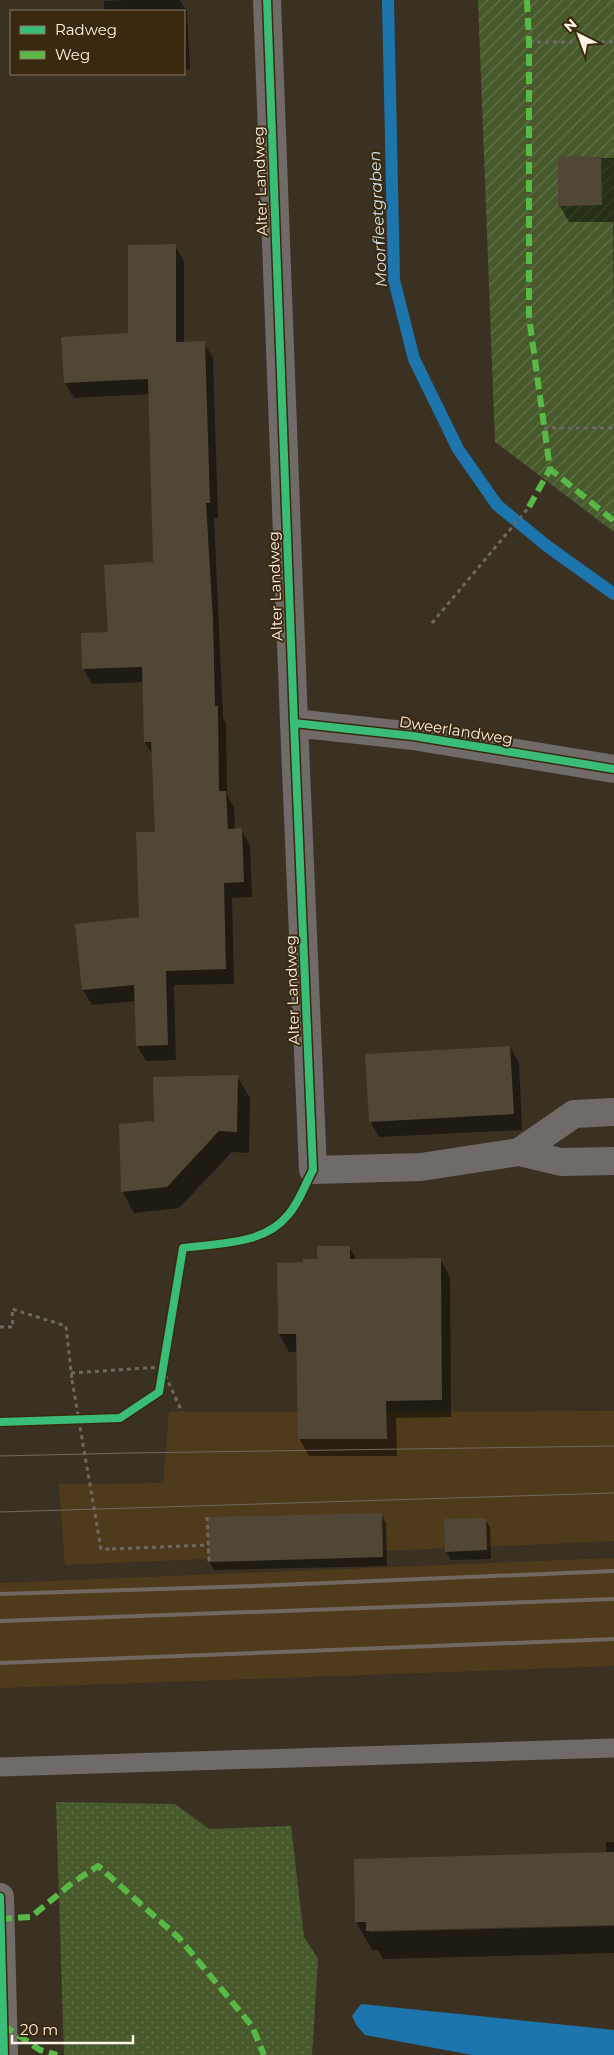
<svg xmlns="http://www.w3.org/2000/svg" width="614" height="2055" font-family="Montserrat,sans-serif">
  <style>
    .built { fill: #4f3b1b }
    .grass { fill: url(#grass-dots) }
    .garden { fill: url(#garden-furrows) }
    .water { fill: #1d75ad }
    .shadow { fill: #0007 }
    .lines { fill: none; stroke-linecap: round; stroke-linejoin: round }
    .stream { stroke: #1d75ad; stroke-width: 12 }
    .building { fill: #514736 }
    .path { stroke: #6e6864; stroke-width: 3; stroke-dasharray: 4 4; stroke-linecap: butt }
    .lane { stroke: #706a68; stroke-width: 19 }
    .street { stroke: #706a68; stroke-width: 28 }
    .secondary { stroke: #726b67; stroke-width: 28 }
    .tram { stroke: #716861; stroke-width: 1 }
    .rail { stroke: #716861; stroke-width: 4 }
    .path-bridge { stroke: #6e6864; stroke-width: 3; stroke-dasharray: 4 4; stroke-linecap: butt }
    .quiet { stroke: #58b947; stroke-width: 6; stroke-dasharray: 12 6; stroke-linecap: butt }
    .cycleway-casing { stroke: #3a290e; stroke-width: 11 }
    .cycleway { stroke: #3abd76; stroke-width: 8 }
    .labels { text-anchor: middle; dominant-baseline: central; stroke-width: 4; stroke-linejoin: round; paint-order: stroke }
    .street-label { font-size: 15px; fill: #fff3e4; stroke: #3a290e }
    .water-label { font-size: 16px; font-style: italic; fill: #cee2f3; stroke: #3a290e }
  </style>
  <defs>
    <pattern id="grass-dots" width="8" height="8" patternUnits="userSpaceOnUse" patternTransform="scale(1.25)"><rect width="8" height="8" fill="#485a2c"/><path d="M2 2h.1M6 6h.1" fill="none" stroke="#63724a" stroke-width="1.8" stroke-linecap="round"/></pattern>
    <pattern id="garden-furrows" width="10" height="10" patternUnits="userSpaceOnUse" patternTransform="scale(1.25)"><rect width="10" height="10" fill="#485a2c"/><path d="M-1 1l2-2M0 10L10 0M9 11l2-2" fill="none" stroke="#63724a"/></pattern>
  </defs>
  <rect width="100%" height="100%" fill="#3b3123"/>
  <path class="built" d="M614,1411v130l-549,24 -6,-81 104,-1 6,-71z
    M614,1558v108l-614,22v-105z"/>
  <path class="grass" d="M56,1802l119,2 34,25 82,-3 13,111 14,22 -6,96h-248z"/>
  <path class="garden" d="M478,0h136v532l-119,-90z"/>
  <path class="water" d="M361,2004l253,26v25h-142l-107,-20 -8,-9 -5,-10z"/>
  <path class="shadow" d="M124,0h56l7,12 3,57 -6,1v-59h-80v-10z
    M559,158h55v162l-1,-98h-44l-9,-16z
    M175,246l9,15v82h20l9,15 5,160h-4l9,200 3,5 1,72 7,12 1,23h6l9,15 2,52 -20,1 2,86 -60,1 2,75 -30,1 -9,-15 -1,-45 -44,4 -9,-15 -6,-65 64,-7 15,-85 -3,-77 -8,-14 -1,-60 -52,2 -9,-16 26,-35 46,-69 -5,-170 -76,4 -9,-15 -3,-45 68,-3z
    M510,1047l9,16 3,67 -143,7 -9,-16z
    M237,1076l13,22 -1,55 -17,-1 -53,56 -45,5 -12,-22 33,-68z
    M349,1247l8,13 83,-1 10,18 1,140 -55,1 1,38h-88l-10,-18 -1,-86h-9l-10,-18 -1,-70 26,-1 14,-3z
    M381,1514l5,9 1,43 -173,4 -5,-9z
    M485,1519l5,8 1,32 -40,1 -5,-9z
    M606,1842h8v81l-244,7v2l244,-6v27l-231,6 -5,-9h-6l-16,-28 250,-69z"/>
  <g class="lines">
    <path class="stream" d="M388,0l6,280 20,79 44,90 39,56 50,41 67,48"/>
  </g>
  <path class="building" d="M558,156l43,1 1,48 -44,1z
    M176,244v98l29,-1 5,162h-4l7,116 2,87h3l1,85h7l2,38 14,-1 2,54 -20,1 2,86 -60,2 2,74 -32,1 -2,-61 -52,5 -7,-66 64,-7 -3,-85h19l-4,-90h-7l-2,-75 -60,2 -1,-36 27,-1 -4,-67 49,-3 -5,-183 -84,4 -3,-46 67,-4v-88z
    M510,1046l4,68 -145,8 -4,-68z
    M238,1075l-1,57 -18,-1 -52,56 -46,5 -2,-68 35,-3 -1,-44z
    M317,1246h33v13l91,-1 1,142 -56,1 1,38h-89l-2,-105h-18l-1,-71 26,-1v-3h14z
    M382,1513l1,44 -175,5 -1,-45z
    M486,1518l1,32 -42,2 -1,-33z
    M614,1852v73l-248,6v-9h-11l-1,-63z"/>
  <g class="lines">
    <path class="path" d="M529,42h85
      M544,428h70
      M432,623l97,-116
      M0,1327h13l-1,-18 54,17 6,54
      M162,1368l20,44
      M71,1373l91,-6
      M0,1422l120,-4 39,-26 24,-144c21,-3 70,-5 87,-17 12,-9 20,-19 27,-32
      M207,1517l2,44
      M112,1549l96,-4"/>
    <path class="lane" d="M0,1767l614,-19"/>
    <path class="street" d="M267,0l27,723 19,447 108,-3 98,-15 55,-38 40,-2
      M294,723l119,13 201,33
      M519,1152l42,10 53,-1"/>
    <path class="secondary" d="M0,1897l4,158"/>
    <path class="tram" d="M0,1456l127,-3 487,-7
      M0,1512l614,-19"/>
    <path class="rail" d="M0,1594l254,-8 360,-15
      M0,1621l614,-22
      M0,1663l614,-24"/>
    <path class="path-bridge" d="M72,1380l29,169h11"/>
    <path class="quiet" d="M527,0l2,42v275l21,152 64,52
      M529,507l21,-38
      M0,1919l31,-2 41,-34 26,-17 81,72 73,88 12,29
      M3,2025l37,25 17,5"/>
    <g class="cycleway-casing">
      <path id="cycleway" d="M294,723l119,13 201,33
        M0,1422l120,-4 39,-26 24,-144c35,-5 81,-3 105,-33 11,-12 17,-31 25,-45l-19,-447 -27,-723
        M0,1897l4,158"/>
    </g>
    <use href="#cycleway" class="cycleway"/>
  </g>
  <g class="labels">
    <g class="street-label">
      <text transform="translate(260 181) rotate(-92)">Alter Landweg</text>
      <text transform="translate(275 586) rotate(-92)">Alter Landweg</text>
      <text transform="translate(456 730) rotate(9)">Dweerlandweg</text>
      <text transform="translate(292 990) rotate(-92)">Alter Landweg</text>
    </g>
    <g class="water-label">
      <text transform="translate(378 219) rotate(-93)">Moorfleetgraben</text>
    </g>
  </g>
  <rect x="10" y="10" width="175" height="65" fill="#3a290e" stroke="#897a64"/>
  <rect x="20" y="26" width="25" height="8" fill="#3abd76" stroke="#897a64"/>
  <text x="55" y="35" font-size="15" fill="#fff3e4">Radweg</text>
  <rect x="20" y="51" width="25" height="8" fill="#58b947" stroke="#897a64"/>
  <text x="55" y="60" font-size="15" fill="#fff3e4">Weg</text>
  <g transform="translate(579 35) rotate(318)" stroke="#3a290e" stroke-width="4" paint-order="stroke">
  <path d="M0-4L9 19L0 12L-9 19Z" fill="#fff3e4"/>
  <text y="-8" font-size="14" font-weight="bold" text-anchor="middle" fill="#fff3e4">N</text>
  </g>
  <path d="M12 2035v8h121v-8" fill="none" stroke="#fff3e4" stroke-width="2.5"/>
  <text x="20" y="2035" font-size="15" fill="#fff3e4" stroke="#3a290e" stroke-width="4" paint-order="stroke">20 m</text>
</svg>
